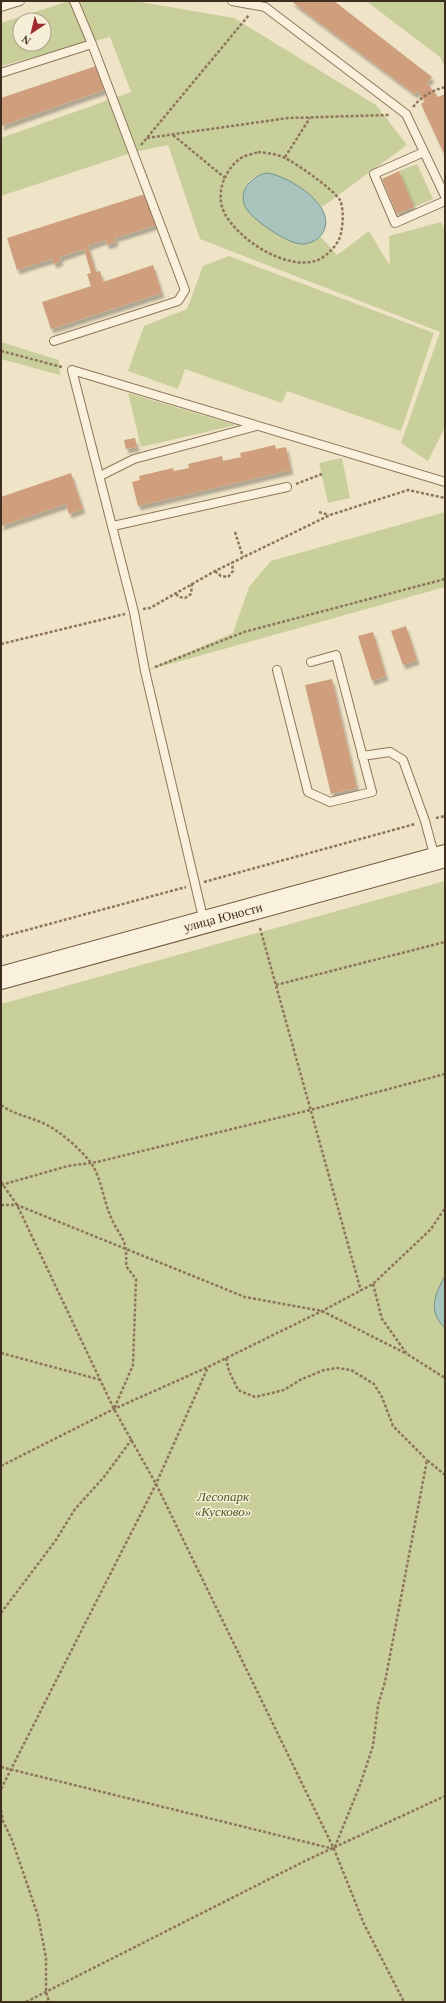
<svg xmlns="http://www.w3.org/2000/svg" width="446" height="2003" font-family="Georgia,serif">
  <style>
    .green { fill: #c9cf9b; fill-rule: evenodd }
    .water { fill: #a9c4bc; stroke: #6f938a }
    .building { fill: #cf9f7d; filter: url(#shadow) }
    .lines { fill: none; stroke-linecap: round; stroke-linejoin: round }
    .service-casing { stroke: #8d765c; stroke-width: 10 }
    .secondary-casing { stroke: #6f573f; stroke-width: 24 }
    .path { stroke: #8d765c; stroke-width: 2.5; stroke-dasharray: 3 2; stroke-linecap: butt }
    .service { stroke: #faf1dc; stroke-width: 8 }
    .secondary { stroke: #faf1dc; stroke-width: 22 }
    .labels { text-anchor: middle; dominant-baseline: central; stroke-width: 3; stroke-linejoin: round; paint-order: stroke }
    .street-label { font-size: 13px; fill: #3d2e20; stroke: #f7eed8 }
    .park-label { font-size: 13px; font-style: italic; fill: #4d5a26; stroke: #f7eed8 }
  </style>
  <defs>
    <filter id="shadow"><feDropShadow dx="2.5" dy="4.5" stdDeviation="1" flood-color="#0004"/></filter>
  </defs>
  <rect width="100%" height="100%" fill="#f0e4c8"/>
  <path class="green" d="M69,1h65l100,17 142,87 31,40 -85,62 -5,-6 -50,-28c-11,2 -20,6 -23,18 -4,16 12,31 26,38 13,6 31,8 45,12l5,-5 17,19 32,-24 21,35 -1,-30 52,-14 4,8v197l-17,34 -27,-18 39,-111 -240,-93 -32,-94 -34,7 -133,44v-58l130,-46 -21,-55 -109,29v-43zM20,20h24v24h-24z
    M366,1h79v67l-5,-11z
    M417,164l16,35 -19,8 -15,-36z
    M229,256l205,77 -33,98 -114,-40 -5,12 -97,-34 -7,20 -50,-18 16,-45 43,-17 16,-43z
    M1,342l58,18 1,15 -59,-16z
    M128,393l108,32 -95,22z
    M342,458l8,40 -22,5 -9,-40z
    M445,512v75l-300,84 88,-38 16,-46 22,-26z
    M445,881v1121h-444v-998z"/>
  <path class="water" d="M267,173c22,3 73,34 55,61 -4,6 -11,9 -18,10 -13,2 -48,-22 -56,-33 -13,-17 2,-35 19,-38z
    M445,1276v52c-18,-17 -10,-34 0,-52z"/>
  <path class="building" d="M291,1h43l98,76 -5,6 11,14 7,-3v62l-24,-52 4,-3 -8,-10 -2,3z
    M96,66l8,24 -103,36v-28z
    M399,171l15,36 -17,7 -15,-35z
    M145,194l11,31 -41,13 1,4 -9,3 -2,-5 -17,6 8,26 4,-1 3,11 50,-17 9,28 -111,36 -9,-27 49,-16 -4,-12 4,-1 -7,-24 -24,8 1,4 -7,3 -2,-5 -35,11 -10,-32z
    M135,438l2,9 -11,2 -2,-9z
    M275,445l1,4 10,-2 5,23 -153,36 -6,-24 8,-2 -1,-4 34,-8 1,3 15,-3 -1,-4 34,-8 1,5 18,-4 -1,-4z
    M71,473l12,36 -14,5 -3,-10 -65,22v-29z
    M406,626l11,34 -14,5 -12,-34z
    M373,632l13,44 -14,5 -14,-45z
    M332,679l25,109 -26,6 -26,-109z"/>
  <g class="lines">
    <g class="service-casing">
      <path id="service" d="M232,1l33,6 141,107 39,82
        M1,7l19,-6
        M1,73l91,-29
        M424,152l-50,22 21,49 50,-22
        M54,341l124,-40 7,-11 -93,-246 -18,-43
        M72,370l62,242 11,59 59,251
        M72,370l373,112
        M100,476l34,-17 122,-33
        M113,526l174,-39
        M277,670l31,122 22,10 42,-10 -36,-137 -25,7
        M362,756l28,-4 13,8 22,61 10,37"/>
    </g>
    <g class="secondary-casing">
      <path id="secondary" d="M1,978l444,-122"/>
    </g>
    <path class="path" d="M413,107c9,-11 18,-16 32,-20
      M173,135l52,43
      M147,138l141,-20 101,-3
      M141,145l108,-130
      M258,152c9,1 19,2 27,6 11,5 49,32 55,42 4,10 3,23 1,33 -2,11 -13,22 -23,27 -31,12 -81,-21 -94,-48 -9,-19 1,-43 17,-54 5,-3 12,-4 17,-6z
      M285,157l25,-39
      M1,351l61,16
      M296,484l26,-10
      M319,512l10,3
      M235,532l8,25
      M215,571l6,5 7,1 5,-6 -1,-8
      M176,594l3,3 6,1 6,-4 1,-11
      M143,609l7,-1 65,-37 115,-56 78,-25 37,8
      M1,644l124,-30
      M155,667l89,-35 201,-53
      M436,818l9,-2
      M204,882l211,-58
      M260,928l101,363
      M1,937l185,-50
      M276,985l169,-43
      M1,1105c14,10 26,11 42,18 16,7 40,28 50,43 8,13 11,35 17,49 9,23 18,21 16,51l10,13 -3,86 -19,44
      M1,1182l16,23 97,204 42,75 178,365 30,75 40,78
      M1,1185l67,-19 29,-4 213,-52 135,-36
      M1,1205h16l228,92 77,14 85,43
      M373,1284l9,35 25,35 38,24
      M1,1353l100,27
      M226,1358l3,13 9,19 17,7 29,-7 16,-10 24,-10 13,-2 14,2 23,14 8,13 11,29 34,34
      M1,1466l113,-57 94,-42 114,-56 51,-27 58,-55 14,-21
      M1,1613l55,-73 19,-31 29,-32 28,-38
      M1,1767l333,82 26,-64 13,-39 5,-41 7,-23 42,-222 18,15
      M1,1789l155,-305 52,-117
      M1,1810l2,11 9,19 26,76 8,42v34l3,10
      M26,2002l281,-142 138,-64"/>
    <use href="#service" class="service"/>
    <use href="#secondary" class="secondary"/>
  </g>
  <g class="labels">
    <g class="street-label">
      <text transform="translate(223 917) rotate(-15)">улица Юности</text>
    </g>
    <g class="park-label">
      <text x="223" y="1496">Лесопарк<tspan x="223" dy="15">«Кусково»</tspan></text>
    </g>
  </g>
  <rect width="446" height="2003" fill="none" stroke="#3d2e20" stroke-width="4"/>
  <g transform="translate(32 32) rotate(215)"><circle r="19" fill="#f7eed8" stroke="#ada18e"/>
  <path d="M0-3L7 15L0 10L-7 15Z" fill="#9e2a2b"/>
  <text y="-6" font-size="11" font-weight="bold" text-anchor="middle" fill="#3d2e20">N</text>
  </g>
</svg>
